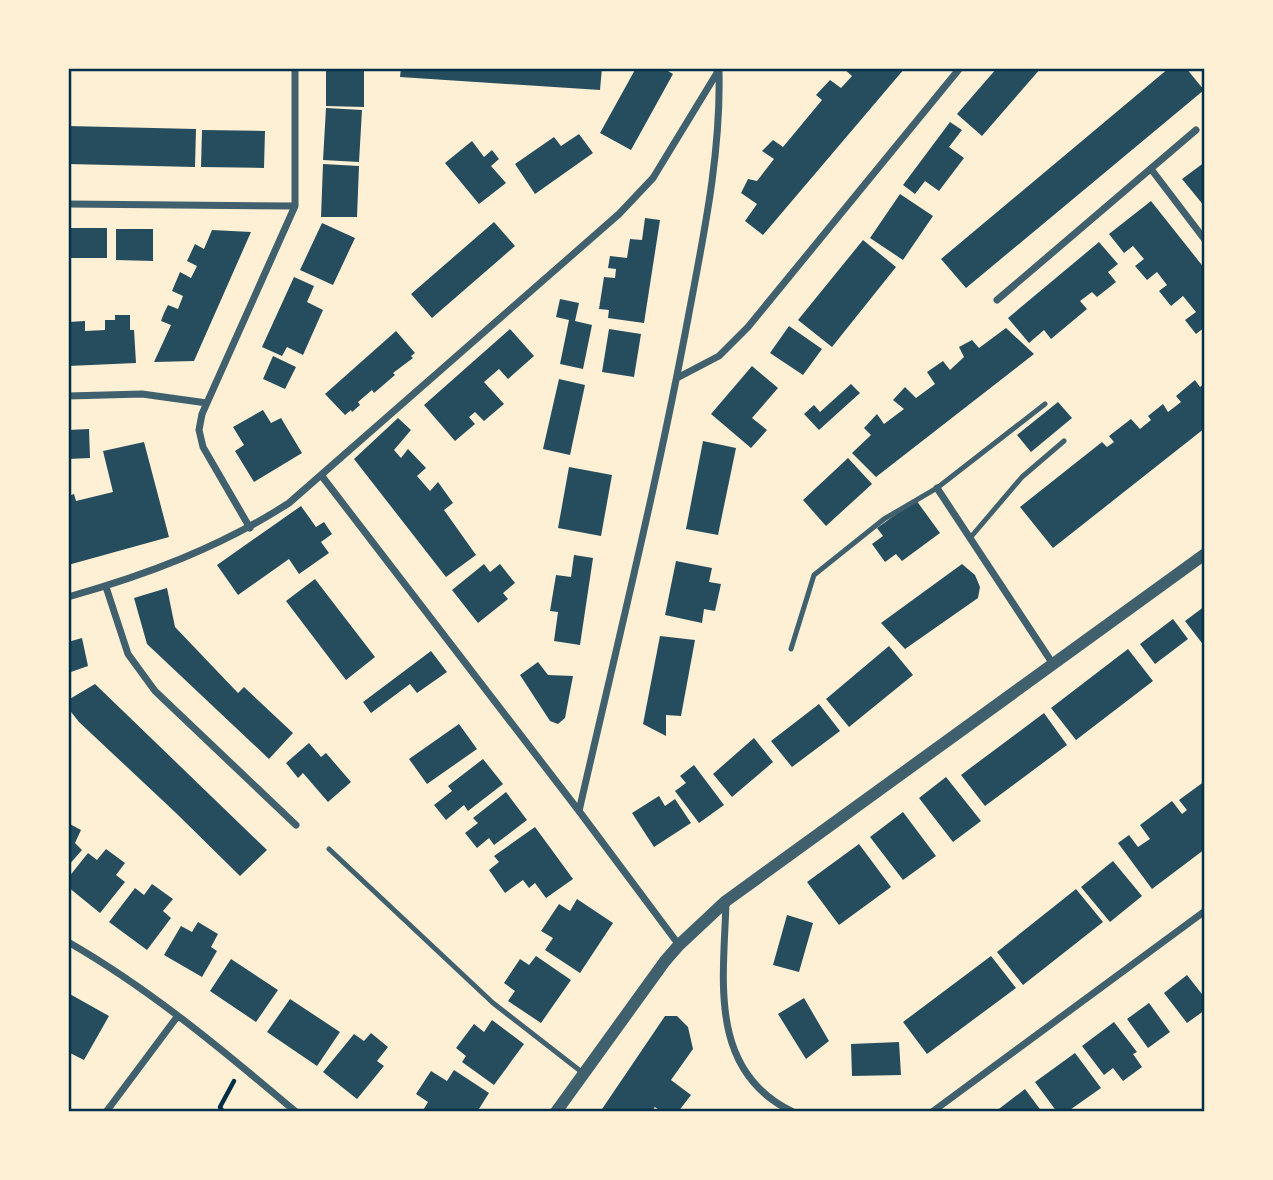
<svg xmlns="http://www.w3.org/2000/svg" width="1273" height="1180" font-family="Montserrat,sans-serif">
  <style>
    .building { fill: #264d5e }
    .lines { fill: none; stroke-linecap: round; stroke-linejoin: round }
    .path { stroke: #003049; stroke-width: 4.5 }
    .service { stroke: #3f606c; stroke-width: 5 }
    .minor { stroke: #3f606c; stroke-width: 7 }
    .tertiary { stroke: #3f606c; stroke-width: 12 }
    .neatline { fill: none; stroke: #003049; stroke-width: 2.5 }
  </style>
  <rect width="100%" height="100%" fill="#fdf0d5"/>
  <path class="building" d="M326,68h38v39l-38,-1z
    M401,68h201l-2,22 -200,-13z
    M636,68h27l10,6 -42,76 -31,-17z
    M843,68h62l-142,167 -18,-14 12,-17 -16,-11 7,-14 9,2 17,-22 -12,-8 11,-11 10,7 39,-47 -6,-5 14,-15 11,8 11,-12z
    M997,68h44l-59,68 -25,-22z
    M1169,68h17l18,22 -238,198 -25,-29z
    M326,108l36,2 -3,52 -36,-2z
    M950,122l12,8 -13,17 15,11 -25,33 -14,-10 -10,13 -12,-9z
    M68,126l128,3 -1,38 -127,-3z
    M202,130l63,1 -1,37 -63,-1z
    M579,134l14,19 -58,41 -20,-30 39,-27 7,9z
    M472,141l12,16 8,-7 7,9 -8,7 15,17 -27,21 -34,-41z
    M1205,162v45l-23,-28z
    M323,164l36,2 -2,51h-36z
    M900,194l33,22 -30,44 -33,-22z
    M1151,201l54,68v58l-9,7 -11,-14 11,-8 -13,-16 -12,10 -12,-15 8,-6 -10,-13 -10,8 -12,-14 9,-7 -11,-13 -9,7 -15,-19z
    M645,218l15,2 -16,103 -36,-5 1,-8 -10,-1 5,-32 11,1 1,-9 -8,-1 2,-12 17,2 3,-19 12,1z
    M494,222l21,24 -83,72 -21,-24z
    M322,223l33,15 -22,47 -33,-15z
    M68,228h39v30h-39z
    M116,229h37v32l-37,-1z
    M212,230l39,2 -57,129 -40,1 17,-37 -10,-4 3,-8 4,-8 10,4 5,-13 -11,-5 8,-19 11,6 6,-12 -10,-5 8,-17 9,5z
    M863,240l33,27 -64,80 -34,-27z
    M1099,242l19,22 -10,8 8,10 -19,15 -5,-5 -12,9 7,8 -36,30 -7,-9 -15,13 -21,-25z
    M294,277l20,9 -7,16 16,8 -20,45 -16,-8 -5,9 -20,-9z
    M560,299l19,4 -4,18 17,4 -9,44 -23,-5 9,-44 -13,-3z
    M115,315h15v15h4l2,33 -68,3v-44l17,-1v10l20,-1v-10h10z
    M789,326l33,23 -19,26 -33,-22z
    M1006,328l28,26 -158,123 -24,-24 19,-18 -7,-7 13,-14 7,10 20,-15 -11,-9 12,-13 11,11 19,-14 -8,-12 16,-11 7,9 14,-13 -5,-10 13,-7 7,8z
    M510,329l24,27 -26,23 -9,-10 -15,13 20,22 -20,17 -9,-9 -6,5 6,7 -20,17 -31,-36z
    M609,329l32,5 -7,43 -32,-5z
    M396,331l19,22 -4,3 2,2 -20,15 2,2 -21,18 -2,-3 -14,12 2,3 -8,7 -1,-2 -6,5 -20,-21z
    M273,356l23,11 -11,22 -22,-10z
    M752,366l26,22 -26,30 15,12 -16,18 -40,-34z
    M559,379l26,6 -15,70 -27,-6z
    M1195,380l5,7 5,-4v45l-152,120 -33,-41 82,-65 5,5 7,-5 -5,-6 22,-17 9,10 11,-9 -3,-4 15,-12 5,8 13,-10 -5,-6z
    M851,384l9,9 -41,37 -15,-16 10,-9 6,7z
    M1058,402l14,16 -41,34 -14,-17z
    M263,410l8,13 10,-5 21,35 -48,29 -19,-31 9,-6 -11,-18z
    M398,418l13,12 -17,20 7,8 7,-9 18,19 -9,8 13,15 8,-9 15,21 -9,7 32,45 -30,22 -92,-118z
    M89,429l1,29 -22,1v-29z
    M703,441l33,7 -18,87 -32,-6z
    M144,442l25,95 -101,28v-69l6,-2 2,7 37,-9 -10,-41z
    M848,458l24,26 -46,42 -23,-26z
    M569,467l43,8 -11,61 -43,-8z
    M916,500l24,33 -38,28 -6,-7 -11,8 -13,-18 11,-8 -6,-8z
    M301,506l15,21 8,-5 8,12 -11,8 8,11 -30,21 -10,-15 -51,36 -21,-30z
    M574,555l19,3 -13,87 -26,-4 4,-29 -8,-1 6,-36 15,2z
    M676,561l36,7 -3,14 12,2 -6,27 -11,-2 -2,14 -37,-8z
    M484,564l6,8 10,-8 15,19 -12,10 5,6 -30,24 -26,-33z
    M962,564l13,11 5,12 -2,11 -73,51 -24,-26z
    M315,579l60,78 -29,23 -60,-79z
    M167,588l8,39 63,66 6,-6 49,46 -24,26 -122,-115 -13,-46z
    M1205,606v41l-20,-26z
    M1173,619l15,20 -33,25 -15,-20z
    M660,636l35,4 -14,76 -15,-1v21l-23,-12z
    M82,638l6,28 -20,7v-31z
    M889,646l24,29 -64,52 -23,-28z
    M1128,649l25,32 -77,59 -25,-32z
    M431,651l16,21 -30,21 -7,-9 -39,29 -8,-11z
    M538,662l10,13 25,1 -8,42 -7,6 -8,-3 -30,-46z
    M95,684l172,166 -27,26 -64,-63 -97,-91 -11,-14v-8z
    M819,704l21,27 -48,36 -21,-26z
    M1044,713l23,32 -82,61 -24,-31z
    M459,724l18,25 -50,35 -18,-25z
    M754,738l19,24 -41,35 -19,-23z
    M309,743l12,14 5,-4 25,29 -23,20 -25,-29 -5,5 -12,-15z
    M483,759l20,25 -35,27 -4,-6 -18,15 -12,-15 18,-14 -4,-5z
    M694,765l30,40 -25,18 -24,-32 11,-8 -6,-7z
    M946,777l35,44 -28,21 -34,-44z
    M1205,781v68l-53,40 -34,-46 11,-8 9,12 12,-8 -10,-14 32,-24 10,13 5,-4 -8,-10z
    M506,792l21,28 -33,25 -5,-7 -12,10 -12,-15 13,-10 -5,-5z
    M659,796l6,10 10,-7 16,24 -37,24 -22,-34z
    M903,812l33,44 -33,24 -33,-43z
    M68,823l13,7 -6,13 7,7 -14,16z
    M535,827l38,52 -27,19 -11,-15 -6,5 -6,-8 -18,13 -16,-23 10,-8 -5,-6z
    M859,844l32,43 -52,38 -32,-43z
    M106,849l19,14 -9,12 9,7 -25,31 -32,-26v-9l20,-25 9,7z
    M1113,861l29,35 -32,26 -29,-35z
    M152,884l21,15 -10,12 8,7 -24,32 -38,-28 26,-34 9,7z
    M1076,889l27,33 -80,63 -26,-33z
    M577,899l36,24 -33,50 -35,-23 8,-12 -12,-7 18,-27 11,7z
    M787,915l26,8 -14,49 -26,-7z
    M198,922l20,12 -7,13 6,4 -15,26 -38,-22 17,-29 11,6z
    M536,956l35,24 -30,43 -33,-22 7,-10 -11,-8 16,-24 9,6z
    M991,956l25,32 -89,66 -24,-32z
    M231,959l47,31 -22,32 -46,-31z
    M1187,975l18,23v12l-18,13 -23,-30z
    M68,993l41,23 -25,44 -16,-8z
    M804,998l25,43 -23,18 -28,-45z
    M290,999l50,33 -23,34 -50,-34z
    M1149,1003l21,29 -22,16 -21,-29z
    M665,1016h12l11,11 5,22 -22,31 20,15 -13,17h-16l-7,-5 -4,5h-51z
    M492,1020l32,24 -30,41 -32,-23 4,-6 -10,-8 18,-24 10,8z
    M1114,1022l23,30 -4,2 9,13 -19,14 -10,-13 -9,7 -22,-29z
    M371,1033l17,14 -11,14 7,5 -27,33 -34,-27 31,-38 10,7z
    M899,1042l2,33 -49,1 -1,-32z
    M1075,1053l26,35 -34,24h-10l-22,-30z
    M454,1070l35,23 -12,19h-55l6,-10 -12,-8 15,-23 16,10z
    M1025,1089l17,23h-47z"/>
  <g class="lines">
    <path class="path" d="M223,1112l-3,-5 14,-26"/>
    <path class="service" d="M970,538l52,-61 42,-36
      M791,649l23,-74 70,-56 53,-31 108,-84
      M329,849l164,154 90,70"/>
    <path class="minor" d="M1151,169l54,71
      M68,204l227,2
      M997,300l199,-170
      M677,378l42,-22 29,-29 212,-259
      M68,396l74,-2 65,9
      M321,475l258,336 100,134
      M937,488l116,176
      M250,528l-47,-81 -4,-17 3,-16 93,-208v-138
      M106,587l22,67 27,37 141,134
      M68,597c78,-22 153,-50 221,-94l330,-289 34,-36 67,-110
      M579,811c38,-166 79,-331 110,-498 15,-80 32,-160 30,-242l-4,-3
      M726,902c-2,76 -19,169 67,210
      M68,942c82,47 156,109 228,170
      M106,1112l71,-95
      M932,1112l273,-201"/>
    <path class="tertiary" d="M556,1112l109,-151 14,-16 47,-44 479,-347"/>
  </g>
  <rect width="1273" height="1180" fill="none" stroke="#fdf0d5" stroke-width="140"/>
  <rect x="70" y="70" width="1133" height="1040" class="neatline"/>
</svg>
